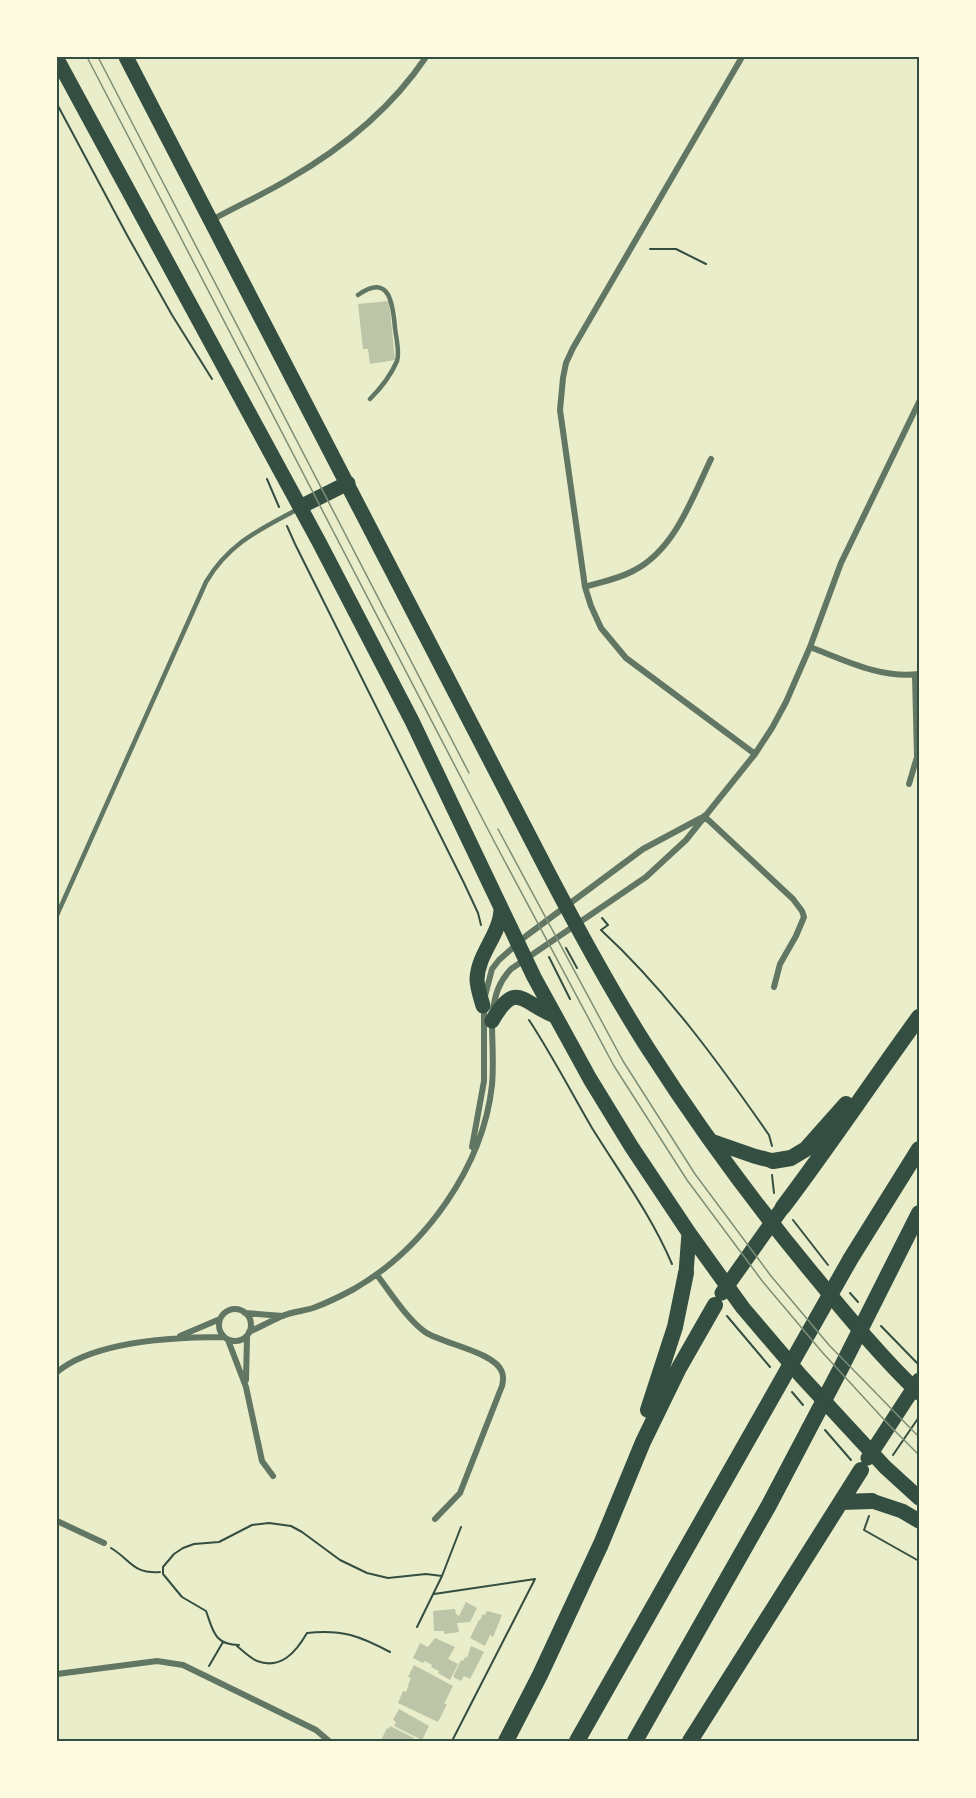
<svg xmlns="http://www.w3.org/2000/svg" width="976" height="1798" font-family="'Work Sans',sans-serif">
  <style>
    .building { fill: #bcc5a7 }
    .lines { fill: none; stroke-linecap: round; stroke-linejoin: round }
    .path { stroke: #344e41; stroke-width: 2 }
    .service { stroke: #617663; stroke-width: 4.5 }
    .minor { stroke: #617663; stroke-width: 6 }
    .trunk { stroke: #344e41; stroke-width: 15 }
    .motorway { stroke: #344e41; stroke-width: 16 }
    .tram { stroke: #7c8e77; stroke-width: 1.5 }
    .neatline { fill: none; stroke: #344e41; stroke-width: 2 }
  </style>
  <rect width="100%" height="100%" fill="#e9edc9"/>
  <path class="building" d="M389,301l6,59 -25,4 -2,-15h-5l-5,-45z
    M466,1602l11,6 -7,14 -13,1 2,9 -15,2v-3h-10l-1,-20 22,-2 1,5 3,2z
    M487,1611l15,4 -9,22 -3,-2 -5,11 -15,-8 9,-18h1l3,-6 2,1z
    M435,1638l20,9 -7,12 10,5 -8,16 -12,-7 1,-2 -8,-4 1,-2 -7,-4 -2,2 -10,-5 7,-15 8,4z
    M471,1646l13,6 -14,27 -6,-3 -3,5 -8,-4 8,-17 2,1 2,-4 2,1z
    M414,1665l39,21 -9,18h3l-9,18 -40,-19 5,-12 3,1 3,-7h-1l3,-7 -3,-1z
    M399,1709l30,17 -7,14 -28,-14 2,-4 -3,-2z
    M390,1726l24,12 -1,3 -32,-1 6,-12 2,1z"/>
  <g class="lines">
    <path class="path" d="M57,104l70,131 45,80 40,64
      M650,249h26l30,15
      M267,479l12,28
      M287,526l8,18 169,339 14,30 3,12
      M602,918l6,7 -7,5c65,60 118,133 168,205l3,11
      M566,948l11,20
      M549,957l21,42
      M529,1020c23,35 42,72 63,108 28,45 59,87 80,136
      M772,1175l2,18
      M793,1220l35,45
      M850,1293l8,9
      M727,1316l43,51
      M881,1326l38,39
      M792,1392l11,13
      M825,1430l26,30
      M893,1455l26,-38
      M869,1516l-5,14 55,31
      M111,1548c21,13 22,26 49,24
      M434,1594l101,-15 -83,162
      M417,1627l25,-51
      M239,1645c-25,0 -26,-15 -33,-34l-24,-14 -19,-23v-7l11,-13 9,-6 11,-4 25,-2 33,-17 17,-2 22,3 11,6 38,28 27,13 21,5 38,-4 16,2 19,-49
      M237,1646c6,5 13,12 20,15 24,9 39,-9 50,-28 35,-4 53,3 83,19
      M209,1666l14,-24"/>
    <path class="service" d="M358,295c32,-23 35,10 37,33 1,10 5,24 2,33 -6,14 -17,28 -27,38
      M57,915l149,-333c23,-39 53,-52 92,-73"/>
    <path class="minor" d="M742,57l-169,291 -7,15 -3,15 -3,32 25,177 6,19 10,22 25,30 129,96
      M212,220c25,-14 52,-26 77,-41 54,-31 102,-70 137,-122
      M585,587c16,-5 33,-8 48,-16 42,-21 59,-73 78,-112
      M810,647c34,13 71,32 109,27
      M909,784l8,-27 -2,-82
      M704,816l89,83 9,12 2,6 -8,19 -16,28 -6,23
      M485,996l7,-27 7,-9 27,-24 117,-87 58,-31
      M493,1011c2,-17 6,-29 18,-42l135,-92 40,-37 69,-86 17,-26 14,-26 24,-55 31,-84 78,-161
      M472,1147l12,-66v-75
      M377,1275c14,18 29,43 48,57 18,12 70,20 77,40 2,5 1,10 0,14l-42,107 -25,26
      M219 1325a16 16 0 1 1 32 0a16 16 0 1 1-32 0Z
      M245,1313l38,3
      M249,1332c11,-5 22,-11 33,-16 10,-4 21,-5 31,-8 14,-5 28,-12 41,-19 71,-41 129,-122 138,-204 2,-21 0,-43 0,-64
      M180,1336l40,-17
      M228,1340l18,47 16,74 11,15
      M57,1372c39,-32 119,-35 167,-35
      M246,1380l1,-43
      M57,1521l47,22
      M57,1674l100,-13 26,4 133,65 13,11"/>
    <path class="trunk" d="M126,57l424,819c31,59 63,118 99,174 50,78 105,153 164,224 34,41 68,83 106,119
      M57,59l262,483 93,179 122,256 56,102 41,67 58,87 54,75 58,68 84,91 34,31
      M300,507l48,-24
      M483,1006c-2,-8 -6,-18 -6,-27 1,-26 24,-45 24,-71
      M492,1021c24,-42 30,-18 63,-5
      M711,1141l43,15 19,5
      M686,1273l3,-40
      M722,1293l61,-86
      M868,1458l51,-78
      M872,1501l30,10 17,10"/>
    <path class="motorway" d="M773,1161l18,-3 15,-9 40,-45
      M783,1207c47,-62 90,-127 136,-190
      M648,1410l27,-83 11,-54
      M841,1502l31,-1
      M506,1741l34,-66 61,-131 42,-102 36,-74 36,-63
      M577,1741l274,-483 68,-109
      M635,1741l134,-236 72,-137 78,-155
      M690,1741l171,-271"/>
    <path class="tram" d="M87,57l408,786 119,223 73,114 76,102 59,70 67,73 30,30
      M98,57l371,716
      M498,829l125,232 72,113 76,102 58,69 90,92"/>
  </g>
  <rect width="976" height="1798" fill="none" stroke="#fefae0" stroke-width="117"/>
  <rect x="58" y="58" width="860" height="1682" class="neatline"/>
</svg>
